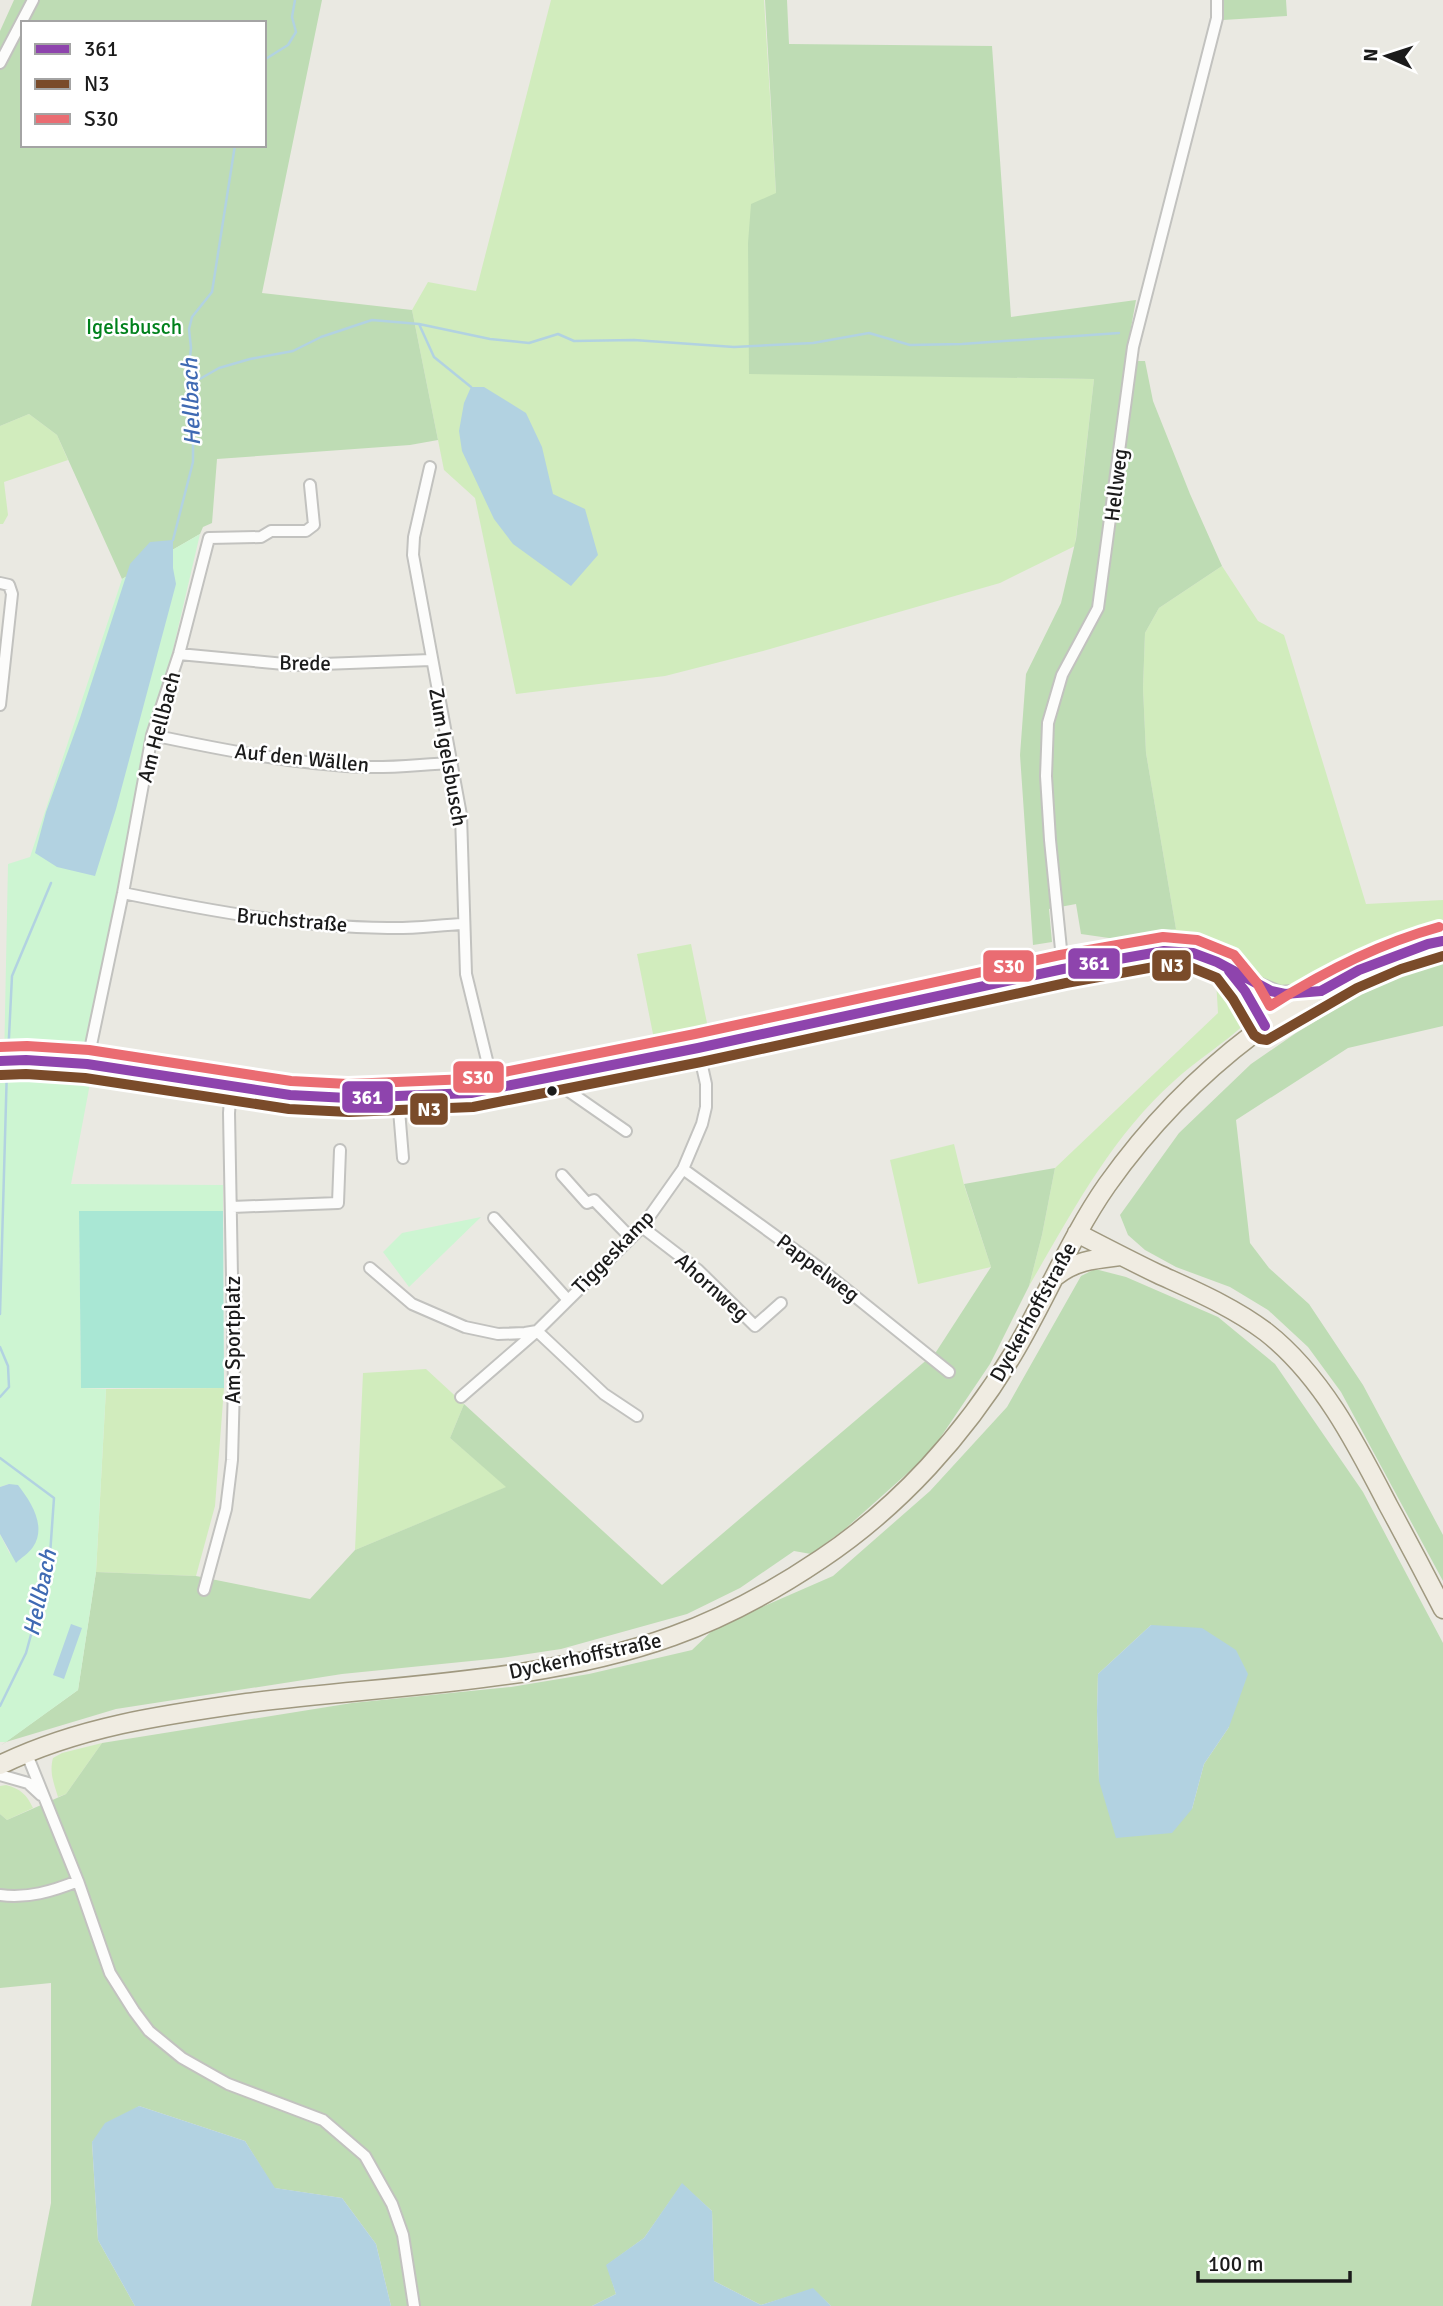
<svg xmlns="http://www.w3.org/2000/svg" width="1443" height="2306" font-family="Signika,sans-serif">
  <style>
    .grass { fill: #d1ecbd }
    .forest { fill: #bedcb4; fill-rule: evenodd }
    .park { fill: #cdf5d2 }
    .pitch { fill: #a9e7d4 }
    .water { fill: #b2d2e1 }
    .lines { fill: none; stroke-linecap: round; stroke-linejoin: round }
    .stream { stroke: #b2d2e1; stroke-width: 2.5 }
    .minor-casing { stroke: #c2c2bf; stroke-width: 14 }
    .tertiary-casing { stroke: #c2c2bf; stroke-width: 18 }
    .primary-casing { stroke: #a09980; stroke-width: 21 }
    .minor { stroke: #fcfcfb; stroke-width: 10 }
    .tertiary { stroke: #fcfcfb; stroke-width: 14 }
    .primary { stroke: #f0ece2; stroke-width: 18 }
    .bus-1-casing { stroke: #fff; stroke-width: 16 }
    .bus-2-casing { stroke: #fff; stroke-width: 16 }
    .bus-3-casing { stroke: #fff; stroke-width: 16 }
    .bus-1 { stroke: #8e44ad; stroke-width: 10 }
    .bus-2 { stroke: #7a4b2a; stroke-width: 10 }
    .bus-3 { stroke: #ea6c72; stroke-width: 10 }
    .bus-dot { fill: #1b1b1b; stroke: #fff; stroke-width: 2.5 }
    .labels { text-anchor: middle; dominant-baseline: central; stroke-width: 5; stroke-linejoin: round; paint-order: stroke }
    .park-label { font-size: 21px; fill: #01811c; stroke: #fff }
    .street-label { font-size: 21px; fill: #1b1b1b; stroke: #fff }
    .water-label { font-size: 23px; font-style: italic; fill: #3f6ab3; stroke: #fff }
    .line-badge { stroke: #fff; stroke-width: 2.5 }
    .badge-label { font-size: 19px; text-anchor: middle; font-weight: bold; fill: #fff }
  </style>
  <rect width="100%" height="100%" fill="#eae9e2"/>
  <path class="grass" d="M551,0h213l12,193 -27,180 345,6 -19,167 -75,37 -237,68 -98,25 -149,18 -41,-196 -31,-28 -32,-160 16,-28 48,9z
    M29,414l28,21 11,25 -64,22 4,33 -5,9h-3v-98z
    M1222,566l36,55 26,14 82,269 77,-4v29l-88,32 -55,26 -20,1 -10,-1 -77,-40 -70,-7 53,-11 -30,-176 -3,-65 2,-55 14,-25z
    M691,944l18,89 -54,11 -18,-90z
    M1193,965c6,1 12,1 17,4 20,9 42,32 35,55 -22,20 -48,36 -71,57 -63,56 -103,133 -145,205l13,-51 13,-67 163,-155 -2,-33z
    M954,1144l10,41 27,82 -73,17 -28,-124z
    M426,1369l38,35 -14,34 57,49 -152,63 8,-177z
    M224,1388l-9,118 -19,70 -100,-4 10,-183z
    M102,1743l-36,51 -8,3c-4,-14 -9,-24 -5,-39l9,-5z
    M6,1785c15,4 21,10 27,23l-26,12 -7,-6v-28z"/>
  <path class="forest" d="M14,0h308l-60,293 150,17 26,130 -28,5 -193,14 -5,64 -9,4 -3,7 -78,45 -65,-144 -28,-21 -29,12v-395zM23,23h241v122h-241z
    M765,0h22l2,44 203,2 19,271 125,-17 -11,61h20l8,40 37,93 32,72 -63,42 -14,25 -2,55 3,65 30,176 -53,11 -42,-6 -5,-30 -27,5 3,33 -19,3 -13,-190 6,-81 35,-71 15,-64 18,-160 -345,-5 -1,-131 3,-39 25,-11z
    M1222,0h64l1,16 -64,4z
    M1443,962v64l-95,22 -112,72 14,123 19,25 40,36 54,81 80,150v46l-102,-189 -33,-45 -40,-37 -38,-23 -54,-20 -31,-17 -17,-15 -8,-20 59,-82 72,-69 45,-31 56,-34 44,-21z
    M1055,1168l-13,67 -13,51 -39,78 -60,89 -85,76 -34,25 -17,-3 -54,37 -53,26 -126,35 -60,9 -159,16 -226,35 -110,33 -6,4 78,-56 18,-118 100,4 114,23 45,-49 151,-63 -56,-49 14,-34 198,181 274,-233 55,-85 -27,-83z
    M1095,1269l31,8 92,40 57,47 88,128 80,151v663h-612l-18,-17 -52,16 -47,-24 -2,-70 -30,-27 -38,54 -37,27 9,29 -24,12h-201l-15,-62 -34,-46 -68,-10 -29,-47 -106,-35 -47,36 6,98 37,66h-104l20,-103v-220l-51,5v-174l7,6 59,-26 36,-51 250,-40 159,-16 78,-13 103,-24 24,-23 117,-51 97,-85 77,-84 74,-131zM1151,1625l78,102 -25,37 -12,45 -93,-28 -2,-70 1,-37z"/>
  <path class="park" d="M200,534l-28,120 -23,82 -28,146 -29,191 -21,111 152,1v26l-144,1 2,176 25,1 -10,183 -18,118 -72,52h-6v-208l10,20 -1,-70 -9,3v-421l4,-2 4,-200 22,-7 92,-278z
    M481,1217l-72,70 -26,-35 19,-19z"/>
  <path class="pitch" d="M79,1211h144l1,177h-143z"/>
  <path class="water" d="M471,387h13l42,26 16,34 11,47 32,15 13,46 -27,31 -58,-42 -19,-25 -32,-68 -3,-20 5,-28z
    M173,540v28l3,16 -60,225 -21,67 -38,-9 -22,-14 11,-41 34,-94 50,-154 20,-22z
    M9,1484l9,1c13,17 29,41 15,62 -4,6 -12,11 -17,16l-16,-29v-47z
    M71,1624l11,4 -18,51 -11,-4z
    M1151,1625l51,3 34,22 12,24 -19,53 -25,37 -12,45 -20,24 -56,5 -17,-57 -2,-70 1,-37z
    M139,2106l106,35 30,47 67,10 34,46 15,62h-256l-37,-66 -6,-98 13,-19z
    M682,2183l30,28 2,70 47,24 52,-17 18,18h-239l24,-12 -10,-29 38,-27z"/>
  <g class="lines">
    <path class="stream" d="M264,60l24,-15 8,-13 -4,-15 3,-17
      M419,324l15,33 37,30
      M191,384l28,-16 31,-9 43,-8 28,-14 51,-17 47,4 71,15 39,4 29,-9 16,7 60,-1 100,7 79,-4 56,-10 41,12 52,-1 157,-11
      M173,540l20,-78v-45l-3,-23 1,-10 -3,-10 3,-26 -2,-19 3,-12 20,-25 23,-147
      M8,1057l4,-81 39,-93
      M0,1314l7,-247
      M0,1347l8,19 1,21 -9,10
      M0,1458l54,40 -5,71 -23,84 -26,53"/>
    <g class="minor-casing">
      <path id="minor" d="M0,63l33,-63
        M430,467l-16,70 -1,18 48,260 5,159 28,115
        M0,583l9,2 3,9 -12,111
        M179,654l116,11 136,-5
        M152,735c71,15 142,29 214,32 28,1 58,-3 86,-4
        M123,893c88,18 175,34 265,35 25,1 50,-3 75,-4
        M1063,969l-13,-129 -4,-64 2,-53 14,-48 36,-67 35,-261 84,-329v-18
        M87,1064l36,-171 29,-158 27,-81 30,-116 52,-1 10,-6h35l8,-6 -4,-40
        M564,1076l3,14 59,41
        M398,1098l5,60
        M683,1169l138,100 128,103
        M562,1175l25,28 7,-3 37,38
        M232,1207l106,-4 2,-53
        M494,1218l74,82
        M642,1227l56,43 57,56 26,-23
        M370,1268l42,36 53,23 33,7 27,-1 12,-2 67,63 33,22
        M461,1397l76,-66 105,-104 41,-58 19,-45 4,-17v-23l-8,-36
        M204,1590l22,-81 6,-49 2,-75 -5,-272 2,-26
        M26,1752l52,129 32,92 24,38 15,20 33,27 46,26 95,36 42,36 27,48 11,31 11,71
        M0,1775l28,8 13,12
        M0,1895c27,4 53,-4 78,-14"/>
    </g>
    <g class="tertiary-casing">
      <path id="tertiary" d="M1235,979l10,12 20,35
        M1253,983l27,11 38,-3
        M0,1061l26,-1 61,4 203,31 58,3 123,-5 227,-45 365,-79 101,-18 29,2 43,18 13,9 29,38"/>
    </g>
    <g class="primary-casing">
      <path id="primary" d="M1077,1233c27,14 54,28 81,41 37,17 75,33 108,58 56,44 90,111 122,173 19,35 37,69 55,104
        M1056,1276c20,-16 40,-17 65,-20
        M0,1765c78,-38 162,-50 247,-62 139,-18 293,-19 426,-67 53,-19 102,-46 148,-77 78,-52 144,-125 192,-205 33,-55 57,-116 94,-169 78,-110 202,-213 336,-244"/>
    </g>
    <use href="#minor" class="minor"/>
    <use href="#tertiary" class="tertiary"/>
    <use href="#primary" class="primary"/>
    <g class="bus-1-casing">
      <path id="bus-1" d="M1229,971l16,20 20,35
        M0,1061l26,-1 61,4 203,31 58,3 123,-5 227,-45 365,-79 101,-18 29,2 24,9 54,29 14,3 36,-3 38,-21 69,-26 15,-3"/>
    </g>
    <g class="bus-2-casing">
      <path id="bus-2" d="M1,1075l25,-1 59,4 204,31 60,3 124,-5 228,-45 365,-79 99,-18 25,2 27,11 16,21 21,36 6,4 7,1 90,-52 44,-19 42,-13"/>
    </g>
    <g class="bus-3-casing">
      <path id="bus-3" d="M0,1047l27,-1 62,4 202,31 57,3 121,-5 226,-45 365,-79 103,-18 34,3 37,15 23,28 13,23c53,-34 108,-62 169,-79"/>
    </g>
    <use href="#bus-1" class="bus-1"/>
    <use href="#bus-2" class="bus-2"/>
    <use href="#bus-3" class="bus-3"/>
  </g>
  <circle class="bus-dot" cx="552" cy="1091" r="6"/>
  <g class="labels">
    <g class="park-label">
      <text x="134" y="327">Igelsbusch</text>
    </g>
    <g class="street-label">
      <text transform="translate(1116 485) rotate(-83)">Hellweg</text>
      <text transform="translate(305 663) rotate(1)">Brede</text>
      <text transform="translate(159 727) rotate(-75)">Am Hellbach</text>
      <text transform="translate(448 757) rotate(80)">Zum Igelsbusch</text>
      <text transform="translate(302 758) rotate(6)">Auf den Wällen</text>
      <text transform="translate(292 920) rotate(5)">Bruchstraße</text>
      <text transform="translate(613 1252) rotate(-46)">Tiggeskamp</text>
      <text transform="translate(818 1268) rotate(37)">Pappelweg</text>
      <text transform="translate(712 1287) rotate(42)">Ahornweg</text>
      <text transform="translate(1033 1312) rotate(-61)">Dyckerhoffstraße</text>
      <text transform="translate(233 1340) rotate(-90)">Am Sportplatz</text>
      <text transform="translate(585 1656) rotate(-12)">Dyckerhoffstraße</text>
    </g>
    <g class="water-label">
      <text transform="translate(191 402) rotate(-92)">Hellbach</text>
      <text transform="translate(40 1593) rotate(-78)">Hellbach</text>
    </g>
  </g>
  <g class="line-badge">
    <rect x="1067" y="947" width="54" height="33" rx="7" fill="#8e44ad"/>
    <rect x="1151" y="949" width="41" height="33" rx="7" fill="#7a4b2a"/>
    <rect x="982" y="949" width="53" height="34" rx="7" fill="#ea6c72"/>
    <rect x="452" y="1060" width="53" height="34" rx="7" fill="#ea6c72"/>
    <rect x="341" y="1080" width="53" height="34" rx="7" fill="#8e44ad"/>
    <rect x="409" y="1092" width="40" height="34" rx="7" fill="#7a4b2a"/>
  </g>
  <g class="badge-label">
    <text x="1094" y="970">361</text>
    <text x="1172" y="972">N3</text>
    <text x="1009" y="973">S30</text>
    <text x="478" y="1084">S30</text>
    <text x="367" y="1104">361</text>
    <text x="429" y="1116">N3</text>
  </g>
  <rect x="21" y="21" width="245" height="126" fill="#ffffff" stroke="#a4a4a4" stroke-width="2"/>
  <rect x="35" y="44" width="35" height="10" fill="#8e44ad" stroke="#a4a4a4" stroke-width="2"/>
  <text x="84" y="56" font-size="21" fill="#1b1b1b">361</text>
  <rect x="35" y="79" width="35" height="10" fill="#7a4b2a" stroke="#a4a4a4" stroke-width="2"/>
  <text x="84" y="91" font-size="21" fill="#1b1b1b">N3</text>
  <rect x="35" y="114" width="35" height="10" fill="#ea6c72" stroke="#a4a4a4" stroke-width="2"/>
  <text x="84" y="126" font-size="21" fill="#1b1b1b">S30</text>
  <g transform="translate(1387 56) rotate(273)" stroke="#ffffff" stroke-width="5" paint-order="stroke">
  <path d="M0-5L12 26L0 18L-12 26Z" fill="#1b1b1b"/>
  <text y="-10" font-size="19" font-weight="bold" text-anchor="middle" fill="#1b1b1b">N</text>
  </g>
  <path d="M1198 2271v10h152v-10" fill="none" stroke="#1b1b1b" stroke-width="3.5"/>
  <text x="1208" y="2271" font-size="21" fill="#1b1b1b" stroke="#ffffff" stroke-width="5" paint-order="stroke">100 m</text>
</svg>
